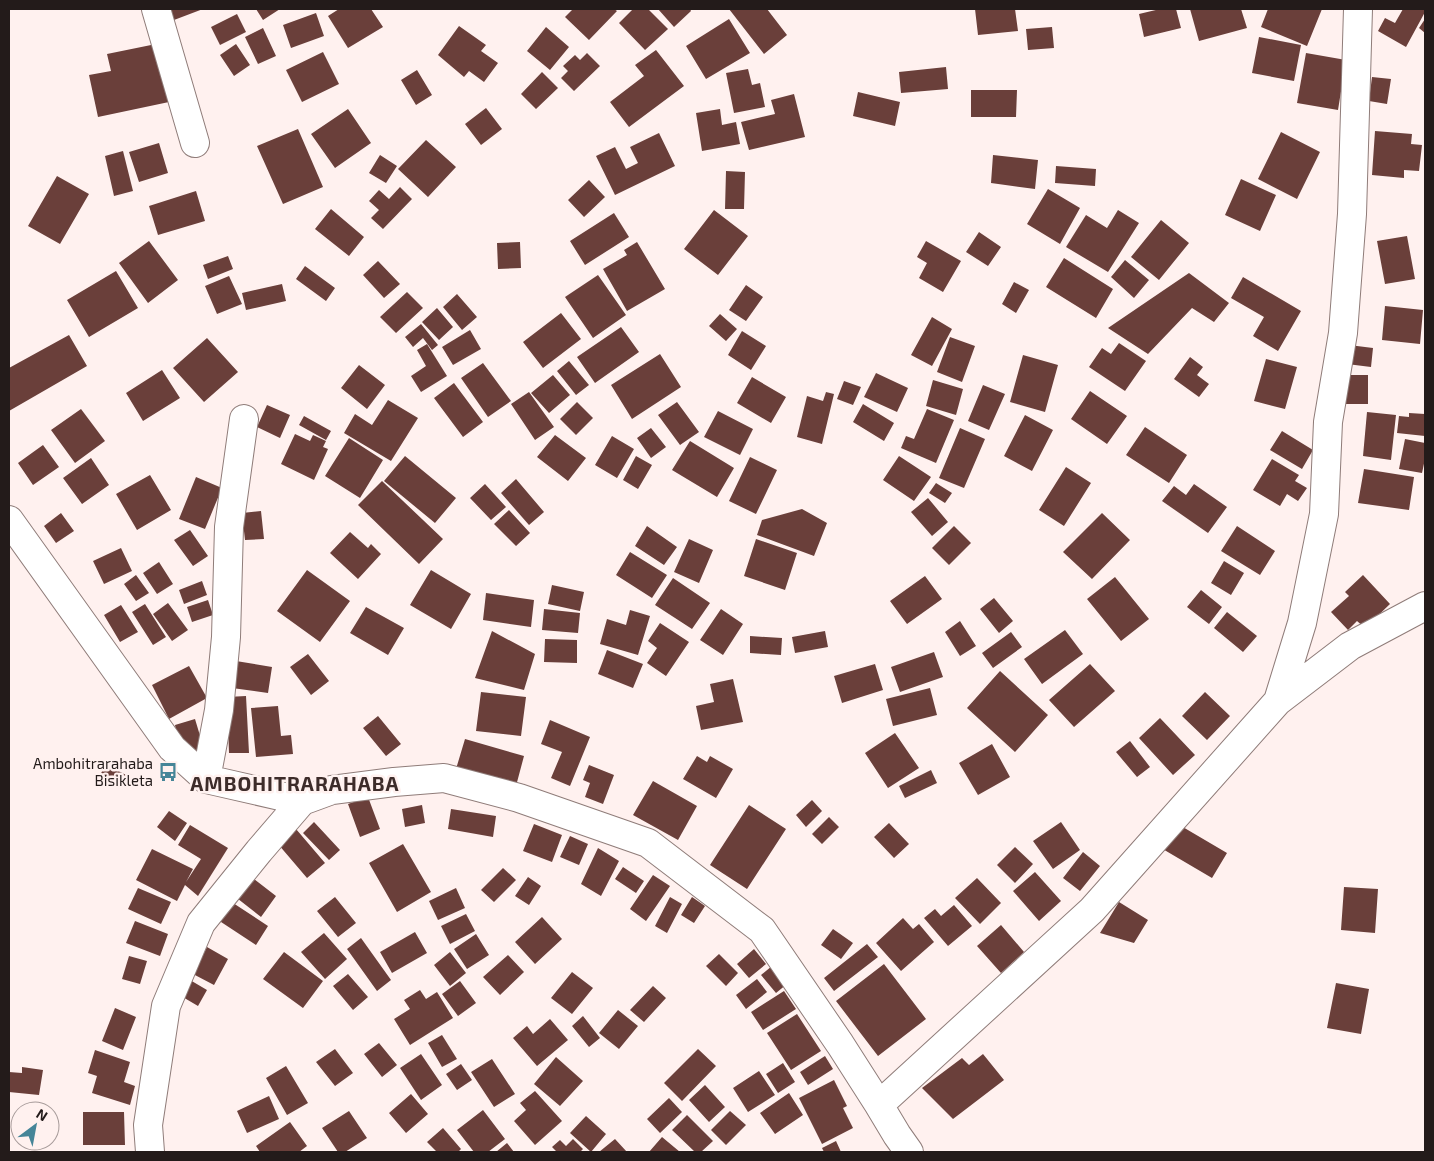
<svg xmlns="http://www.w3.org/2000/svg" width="1434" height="1161" font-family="'Exo 2',sans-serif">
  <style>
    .building { fill: #6a3f3a }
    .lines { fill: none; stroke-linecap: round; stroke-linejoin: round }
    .minor-casing { stroke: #8f7c79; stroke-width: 30 }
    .minor { stroke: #fff; stroke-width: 28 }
    .labels { text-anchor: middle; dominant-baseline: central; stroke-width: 5; stroke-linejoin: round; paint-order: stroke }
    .poi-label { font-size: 15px; fill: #231b1a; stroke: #fff1ef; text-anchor: end }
    .district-label { font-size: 20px; font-weight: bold; letter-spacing: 1px; fill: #3d2c2a; stroke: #fff1ef }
  </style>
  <rect width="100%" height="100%" fill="#fff1ef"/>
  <path class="building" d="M170,9h33l-29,11z
    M256,9h24l-17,11z
    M339,9h32l12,18 -35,21 -20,-32z
    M573,9h41l3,2 -28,29 -24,-23z
    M633,9h15l20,20 -23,21 -26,-27z
    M658,9h32l1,2 -17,16z
    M729,9h38l20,26 -23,19z
    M975,9h40l3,22 -40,4z
    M1160,9h16l5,19 -37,9 -5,-23z
    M1190,9h51l6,19 -48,13z
    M1268,9h54l-15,37 -46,-19z
    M1403,9h22v3l-19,35 -28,-16 7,-13 10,5z
    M316,13l8,23 -33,12 -8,-23z
    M237,14l9,18 -26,13 -9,-18z
    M729,19l21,34 -44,26 -20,-33z
    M1425,19v14l-6,-5z
    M459,26l27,19 -5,6 17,12 -14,19 -15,-11 -5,6 -26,-22z
    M546,27l23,20 -19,23 -23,-19z
    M1052,27l2,21 -26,2 -2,-21z
    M263,28l13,28 -18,8 -13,-27z
    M1259,37l42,8 -7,36 -42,-8z
    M156,44l13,58 -71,15 -9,-42 22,-4 -4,-17z
    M236,44l14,21 -16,11 -14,-21z
    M656,50l28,36 -55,41 -19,-25 34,-26 -9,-11z
    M323,52l16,32 -37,18 -16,-32z
    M587,53l13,13 -26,25 -13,-13 7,-7 -5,-5 12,-11 5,5z
    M1306,53l40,7 -8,50 -41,-7z
    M946,67l2,22 -47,4 -2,-21z
    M748,69l4,16 8,-2 5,24 -31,6 -8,-40z
    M417,70l15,25 -16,10 -15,-25z
    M542,72l16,16 -22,21 -15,-15z
    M1372,77l19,2 -4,25 -18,-3z
    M971,90h46l-1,27h-45z
    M858,92l42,10 -5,24 -42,-10z
    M794,94l11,43 -56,13 -8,-28 34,-8 -4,-14z
    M486,108l16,21 -21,16 -16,-21z
    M348,109l23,34 -36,25 -24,-34z
    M720,109l2,16 14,-3 4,22 -38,7 -6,-38z
    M298,129l25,58 -40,17 -26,-58z
    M1375,131l37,3 -1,10 11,1 -3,26 -15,-1v8l-32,-3z
    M1281,132l39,20 -23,47 -39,-20z
    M659,133l16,33 -60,29 -19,-39 19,-9 11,22 12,-6 -8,-16z
    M426,140l30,27 -28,30 -30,-28z
    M159,143l9,30 -29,9 -10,-30z
    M123,151l10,40 -19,5 -9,-40z
    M380,155l17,11 -11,17 -17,-10z
    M993,155l45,5 -3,29 -44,-6z
    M1056,166l40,3 -1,17 -40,-3z
    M726,171l19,1 -1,37h-19z
    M57,176l32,18 -29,50 -32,-18z
    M1241,179l35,16 -16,36 -35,-16z
    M589,180l16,17 -21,20 -16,-17z
    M400,187l12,12 -29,30 -12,-11 8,-8 -10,-9 10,-11 10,9z
    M1048,189l32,19 -20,36 -33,-20z
    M196,191l9,30 -47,14 -9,-29z
    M331,209l33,28 -15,19 -34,-27z
    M714,210l34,26 -30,39 -34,-26z
    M1118,210l21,13 -31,49 -42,-25 20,-32 21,13z
    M614,213l15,24 -44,28 -15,-24z
    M1161,220l28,23 -30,37 -28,-23z
    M979,232l22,15 -13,19 -22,-14z
    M1407,236l8,43 -30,5 -8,-43z
    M149,241l29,39 -30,23 -29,-40z
    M926,241l35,20 -18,31 -24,-14 8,-15 -10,-6z
    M520,242l1,26 -23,1 -1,-26z
    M637,242l28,47 -38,22 -24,-42 24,-14 -3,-5z
    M228,256l5,13 -25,10 -5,-14z
    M1064,258l49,31 -17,29 -50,-31z
    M1125,260l24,20 -15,18 -23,-21z
    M378,261l22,23 -16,14 -21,-23z
    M305,266l30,22 -9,13 -30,-22z
    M116,271l22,37 -49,29 -22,-37z
    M1189,273l40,30 -15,19 -22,-14 -44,46 -40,-26z
    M598,275l28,40 -33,23 -28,-41z
    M229,276l13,28 -25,10 -12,-28z
    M1243,277l58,34 -23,40 -25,-15 11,-19 -33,-19z
    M1014,282l15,8 -13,23 -14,-9z
    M282,284l4,17 -40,9 -4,-17z
    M746,285l17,12 -17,24 -17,-11z
    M407,292l16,16 -27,25 -16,-16z
    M457,294l20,23 -15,13 -19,-23z
    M1385,306l38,4 -3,34 -38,-4z
    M437,308l16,19 -14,13 -17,-18z
    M561,313l20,26 -38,29 -20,-26z
    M720,314l17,15 -11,12 -17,-15z
    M932,317l20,12 -20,37 -21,-11z
    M421,324l17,21 -6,5 -9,-12 -10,9 -8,-10z
    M621,327l18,25 -44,31 -18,-26z
    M470,330l11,19 -28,16 -11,-18z
    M742,331l24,15 -15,24 -23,-15z
    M69,335l18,31 -78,45v-43z
    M950,337l25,9 -13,36 -25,-10z
    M207,338l31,34 -34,30 -31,-34z
    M1119,343l27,18 -21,30 -36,-24 13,-19 9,6z
    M427,344l20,32 -26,16 -10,-16 15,-10 -9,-16z
    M1349,345l24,3 -2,19 -24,-3z
    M660,354l21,33 -49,32 -21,-34z
    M1023,355l35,10 -13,47 -35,-10z
    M1190,357l13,10 -6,8 12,9 -10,13 -25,-18z
    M1266,359l31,8 -12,42 -31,-8z
    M569,361l20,24 -13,10 -19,-24z
    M483,363l28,38 -23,16 -27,-39z
    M359,365l26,20 -18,24 -26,-21z
    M162,370l18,28 -37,23 -17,-28z
    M876,373l32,15 -11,24 -33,-15z
    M553,375l17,20 -21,18 -18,-20z
    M1342,375h26v29h-26z
    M752,377l34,20 -15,26 -34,-20z
    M933,380l30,9 -7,26 -30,-9z
    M844,381l17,6 -8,18 -16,-6z
    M454,383l29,39 -20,15 -29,-39z
    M983,385l22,9 -16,36 -21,-9z
    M1090,391l37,25 -20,28 -36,-25z
    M529,392l25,35 -19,13 -24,-36z
    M826,392l8,2 -12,50 -25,-7 10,-41 16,5z
    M388,400l30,18 -27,43 -47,-28 11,-19 17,11z
    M577,402l16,16 -17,17 -16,-16z
    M677,402l22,30 -19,13 -22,-30z
    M863,404l31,19 -10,18 -31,-19z
    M267,405l23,10 -10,23 -23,-11z
    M81,409l24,32 -30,22 -24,-33z
    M927,409l27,11 -18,43 -35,-15 5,-12 8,3z
    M718,411l35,18 -13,26 -36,-18z
    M1367,412l29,3 -5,45 -28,-4z
    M1409,413l16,1v22l-28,-3 2,-17 10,1z
    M1025,415l28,15 -21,41 -28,-15z
    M304,416l27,15 -5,9 -27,-15z
    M1145,427l42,28 -18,28 -43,-28z
    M651,428l15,19 -15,11 -14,-20z
    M960,428l25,11 -21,49 -25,-10z
    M1282,431l31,19 -11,19 -32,-19z
    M295,434l15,7 3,-6 13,6 -3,6 5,2 -14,31 -33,-16z
    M555,435l31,23 -18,23 -31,-24z
    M612,436l22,13 -17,29 -22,-13z
    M349,438l34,22 -23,38 -35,-22z
    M1405,439l20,4v16l-3,14 -23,-4z
    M690,441l44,27 -17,29 -45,-27z
    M43,445l16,22 -26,18 -15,-22z
    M405,456l51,42 -21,25 -51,-42z
    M636,456l16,9 -14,24 -15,-9z
    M899,456l32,21 -17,24 -31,-21z
    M750,457l27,13 -21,44 -27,-13z
    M91,458l18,27 -27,19 -19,-26z
    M1272,459l27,16 -4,6 12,7 -9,13 -11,-7 -7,12 -27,-16z
    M1066,467l25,16 -27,43 -25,-16z
    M1364,469l50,8 -5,33 -51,-7z
    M150,475l21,35 -34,20 -21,-36z
    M196,477l26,11 -17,41 -26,-10z
    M516,479l28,33 -15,13 -28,-32z
    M382,481l61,58 -24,25 -61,-59z
    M936,483l16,10 -7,10 -16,-10z
    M485,484l21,23 -15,13 -21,-22z
    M1194,484l33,23 -19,26 -46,-32 12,-15 12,9z
    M928,498l20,24 -16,14 -21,-24z
    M802,509l25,14 -13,33 -57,-21 5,-15z
    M509,510l21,23 -14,13 -22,-22z
    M261,511l3,28 -19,1 -3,-27z
    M61,513l13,18 -18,12 -12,-17z
    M1102,513l28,27 -38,39 -29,-27z
    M647,526l30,21 -13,18 -29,-19z
    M954,526l17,17 -22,22 -17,-17z
    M1237,526l38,25 -15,24 -39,-24z
    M190,530l18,26 -15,10 -19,-26z
    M350,532l18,16 3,-4 10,10 -23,25 -28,-26z
    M689,539l24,11 -14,33 -25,-11z
    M756,539l41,14 -12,37 -41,-14z
    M121,548l11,23 -28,13 -11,-23z
    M630,552l37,23 -15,23 -36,-23z
    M1224,561l20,12 -13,22 -20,-12z
    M159,562l14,22 -16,10 -14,-21z
    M307,570l43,31 -30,41 -43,-31z
    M431,570l40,24 -20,35 -41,-24z
    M136,575l13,18 -13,8 -12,-17z
    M1363,575l27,29 -25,24 -8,-7 -9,9 -17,-18 18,-16 -4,-4z
    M925,576l17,23 -35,25 -17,-23z
    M1115,577l34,42 -28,22 -34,-42z
    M673,578l37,25 -18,26 -37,-24z
    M202,581l5,14 -23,9 -5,-14z
    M552,585l32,7 -4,19 -32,-7z
    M1201,590l21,17 -13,17 -22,-17z
    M486,593l48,7 -3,27 -48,-7z
    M994,598l19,23 -14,12 -19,-24z
    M208,600l5,15 -21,7 -5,-15z
    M168,603l20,27 -16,11 -19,-27z
    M145,604l21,33 -13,8 -21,-33z
    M121,605l17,27 -18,10 -16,-27z
    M366,607l38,21 -16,27 -38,-22z
    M544,609l36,4 -2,20 -36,-3z
    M721,609l22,15 -20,31 -23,-15z
    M630,610l20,6 -12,39 -38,-11 7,-25 19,6z
    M1227,612l30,24 -14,16 -29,-24z
    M960,621l16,25 -16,10 -15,-24z
    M660,623l29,19 -23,34 -19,-13 10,-15 -9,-7z
    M1065,630l18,24 -41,30 -18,-25z
    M492,631l43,23 -11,36 -49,-12z
    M825,631l3,16 -33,6 -3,-16z
    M1011,632l11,15 -29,21 -11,-15z
    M750,636l32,2 -1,17 -31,-2z
    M545,639l32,1v23l-33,-1z
    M607,650l36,14 -10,24 -35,-14z
    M934,652l9,25 -43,15 -9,-25z
    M308,654l21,27 -18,14 -21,-28z
    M236,661l36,6 -4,26 -36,-5z
    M875,664l8,26 -41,13 -8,-27z
    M1090,664l25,27 -41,36 -25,-27z
    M189,666l18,32 -38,21 -17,-34z
    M1000,671l48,44 -33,37 -48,-44z
    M733,679l10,43 -42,8 -5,-24 18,-4 -4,-18z
    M930,688l7,27 -44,11 -7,-27z
    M481,692l45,5 -5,39 -45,-5z
    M1205,692l25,24 -23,24 -25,-24z
    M246,696l3,57h-20l-2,-56z
    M278,706l3,30 10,-1 2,19 -37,3 -5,-49z
    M378,716l23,28 -15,12 -23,-28z
    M1160,718l35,37 -22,20 -34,-37z
    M195,719l9,30 -23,7 -6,-31z
    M550,720l40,17 -20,49 -19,-8 11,-26 -21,-8z
    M895,733l24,35 -31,20 -23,-35z
    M465,739l59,17 -8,30 -60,-17z
    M1130,741l20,26 -13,10 -21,-25z
    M992,744l18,33 -32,18 -19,-32z
    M697,756l10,6 3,-6 23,13 -17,29 -33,-19z
    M106,764l20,11 -7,13 -20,-11z
    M589,765l25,10 -11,29 -18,-7 5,-14 -7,-3z
    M931,770l6,13 -32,15 -6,-12z
    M653,781l44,25 -19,34 -45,-25z
    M368,797l12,32 -20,8 -12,-33z
    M812,800l10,11 -16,16 -10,-12z
    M422,805l3,18 -20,4 -3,-18z
    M749,805l37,24 -39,60 -37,-24z
    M451,809l45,7 -3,21 -45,-8z
    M169,811l18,12 -12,18 -18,-14z
    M829,817l10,10 -17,17 -10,-10z
    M314,822l26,28 -11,10 -26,-27z
    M1061,822l19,28 -27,19 -20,-28z
    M889,823l20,21 -15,14 -20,-21z
    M1176,823l51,30 -15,25 -51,-30z
    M534,824l28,11 -10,27 -29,-11z
    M190,825l38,23 -30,48 -13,-11 -8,16 -41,-21 16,-31 41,20 -7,13 15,-23 -23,-14z
    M296,829l29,34 -18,15 -29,-34z
    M570,836l18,8 -9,21 -19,-8z
    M403,844l28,48 -34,20 -28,-49z
    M1015,847l18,17 -18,19 -18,-18z
    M598,848l21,13 -18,35 -20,-12z
    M1083,852l17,14 -20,25 -17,-13z
    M623,867l21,14 -8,12 -21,-14z
    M503,868l13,12 -22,22 -13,-12z
    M1035,872l26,29 -22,20 -26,-30z
    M249,875l27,21 -15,21 -28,-22z
    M653,875l17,11 -24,35 -16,-12z
    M528,877l13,9 -12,19 -14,-9z
    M977,878l24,25 -21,21 -25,-26z
    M1344,887l34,2 -3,44 -34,-3z
    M138,888l33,14 -10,22 -33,-15z
    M456,888l9,20 -27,12 -9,-19z
    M335,897l21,26 -18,14 -21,-26z
    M670,897l12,7 -15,29 -12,-7z
    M692,897l13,9 -11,17 -13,-8z
    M230,901l38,25 -12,19 -38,-25z
    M1119,902l29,18 -14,23 -34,-10z
    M954,905l18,21 -24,20 -24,-28 11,-9 6,7z
    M466,914l9,17 -25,13 -9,-18z
    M542,917l20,22 -27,25 -20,-22z
    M903,918l10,11 6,-5 15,18 -33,29 -25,-28z
    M135,921l33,13 -8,22 -34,-13z
    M1001,925l23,27 -23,21 -24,-27z
    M833,929l20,14 -12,16 -20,-14z
    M415,932l12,21 -35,20 -12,-21z
    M324,933l23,26 -22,20 -24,-27z
    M476,934l13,21 -22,14 -13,-20z
    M361,938l30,42 -14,11 -30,-42z
    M867,944l11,13 -44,34 -10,-13z
    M207,947l21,12 -14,26 -21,-11z
    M754,949l12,15 -17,14 -12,-14z
    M284,952l39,29 -20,27 -40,-29z
    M450,952l16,21 -16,13 -16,-21z
    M719,954l19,19 -12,13 -20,-20z
    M508,955l16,17 -24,23 -17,-18z
    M129,956l18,5 -7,23 -18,-5z
    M884,964l42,55 -48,37 -42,-55z
    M772,966l15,18 -11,9 -15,-18z
    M572,972l21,16 -21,26 -21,-16z
    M348,974l20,23 -15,13 -20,-24z
    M757,979l10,13 -21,17 -10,-14z
    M190,980l17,10 -9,16 -17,-10z
    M460,981l16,22 -18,13 -16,-22z
    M1336,983l33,6 -8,45 -34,-6z
    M653,986l13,12 -22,24 -14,-12z
    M420,990l6,9 11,-7 16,26 -43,27 -16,-26 16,-10 -6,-9z
    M784,991l12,18 -33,21 -12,-18z
    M115,1008l21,9 -13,33 -21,-9z
    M618,1010l20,16 -19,23 -20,-16z
    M797,1014l24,37 -30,19 -24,-37z
    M583,1016l17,22 -11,9 -17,-21z
    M550,1019l18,21 -31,26 -24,-28 14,-12 6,8z
    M442,1035l15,24 -15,8 -14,-24z
    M379,1043l18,22 -15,12 -18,-23z
    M335,1049l18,24 -18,13 -19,-24z
    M698,1049l18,17 -34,35 -18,-18z
    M95,1050l35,12 -6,20 11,4 -5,19 -38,-12 5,-17 -9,-3z
    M421,1054l21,31 -21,15 -21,-32z
    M983,1054l21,26 -51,39 -31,-31 40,-30 7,7z
    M825,1056l8,13 -25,16 -8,-13z
    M556,1057l27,24 -23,25 -26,-22z
    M492,1059l23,35 -21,13 -23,-35z
    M783,1063l12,19 -17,11 -12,-19z
    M461,1064l11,16 -15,10 -11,-16z
    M286,1066l22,37 -21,12 -21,-37z
    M22,1067l21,3 -4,25 -30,-3v-20l13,1z
    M759,1071l16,24 -27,17 -15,-24z
    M834,1080l13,26 -4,2 10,20 -31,16 -23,-46z
    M705,1085l20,22 -16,15 -20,-22z
    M535,1091l27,30 -27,24 -21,-24 12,-11 -6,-7z
    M789,1093l14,22 -28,19 -15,-21z
    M411,1094l17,20 -22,19 -17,-20z
    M269,1096l10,23 -32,14 -10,-22z
    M669,1098l13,14 -22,21 -13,-14z
    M483,1110l22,29 -17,13h-14l-17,-22z
    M349,1111l18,27 -22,14h-7l-16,-24z
    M730,1111l16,14 -20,20 -15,-15z
    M83,1112h41l1,33h-42z
    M687,1115l26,26 -12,11h-6l-23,-22z
    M586,1116l20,18 -15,18 -21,-19z
    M290,1122l17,24 -8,6h-39l-4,-6z
    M443,1128l18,21 -3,3h-21l-10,-10z
    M662,1137l18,15h-31z
    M573,1139l10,10 -3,3h-23l-5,-5 8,-7 6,6z
    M615,1139l12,13h-28z
    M836,1141l5,11h-17l-2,-4z
    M507,1143l7,9h-18z"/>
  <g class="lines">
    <g class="minor-casing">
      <path id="minor" d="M156,9l39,134
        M9,520l163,228 34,31 96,22
        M1278,701l24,-78 22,-109 4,-92 15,-89 9,-119 6,-205
        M206,779l13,-69 7,-73 3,-110 15,-108
        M879,1105l213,-195 186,-209 72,-55 75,-40
        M150,1152l-2,-27 18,-119 35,-83 58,-72 43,-50 30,-11 62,-8 50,-4 75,20 129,45 114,87 78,114 39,61 18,30 12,17"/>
    </g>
    <use href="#minor" class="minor"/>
  </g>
  <defs>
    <g id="bus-bare" transform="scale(1.5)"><path d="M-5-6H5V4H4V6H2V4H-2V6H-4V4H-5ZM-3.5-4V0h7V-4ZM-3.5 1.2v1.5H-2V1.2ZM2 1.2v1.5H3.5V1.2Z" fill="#458598" stroke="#fff1ef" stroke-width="2.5" paint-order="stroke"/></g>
  </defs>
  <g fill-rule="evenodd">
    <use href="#bus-bare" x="168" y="772"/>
  </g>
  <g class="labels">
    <g class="poi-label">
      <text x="153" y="763">Ambohitrarahaba<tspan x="153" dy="17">Bisikleta</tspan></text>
    </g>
    <g class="district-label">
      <text x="295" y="783">AMBOHITRARAHABA</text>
    </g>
  </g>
  <rect width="1434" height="1161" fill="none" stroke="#231b1a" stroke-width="20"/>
  <g transform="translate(35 1126) rotate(32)"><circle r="24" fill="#fff1ef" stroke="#a79b9a"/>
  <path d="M0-4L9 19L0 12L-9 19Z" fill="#458598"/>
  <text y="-8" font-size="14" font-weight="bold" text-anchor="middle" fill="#231b1a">N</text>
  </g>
</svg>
